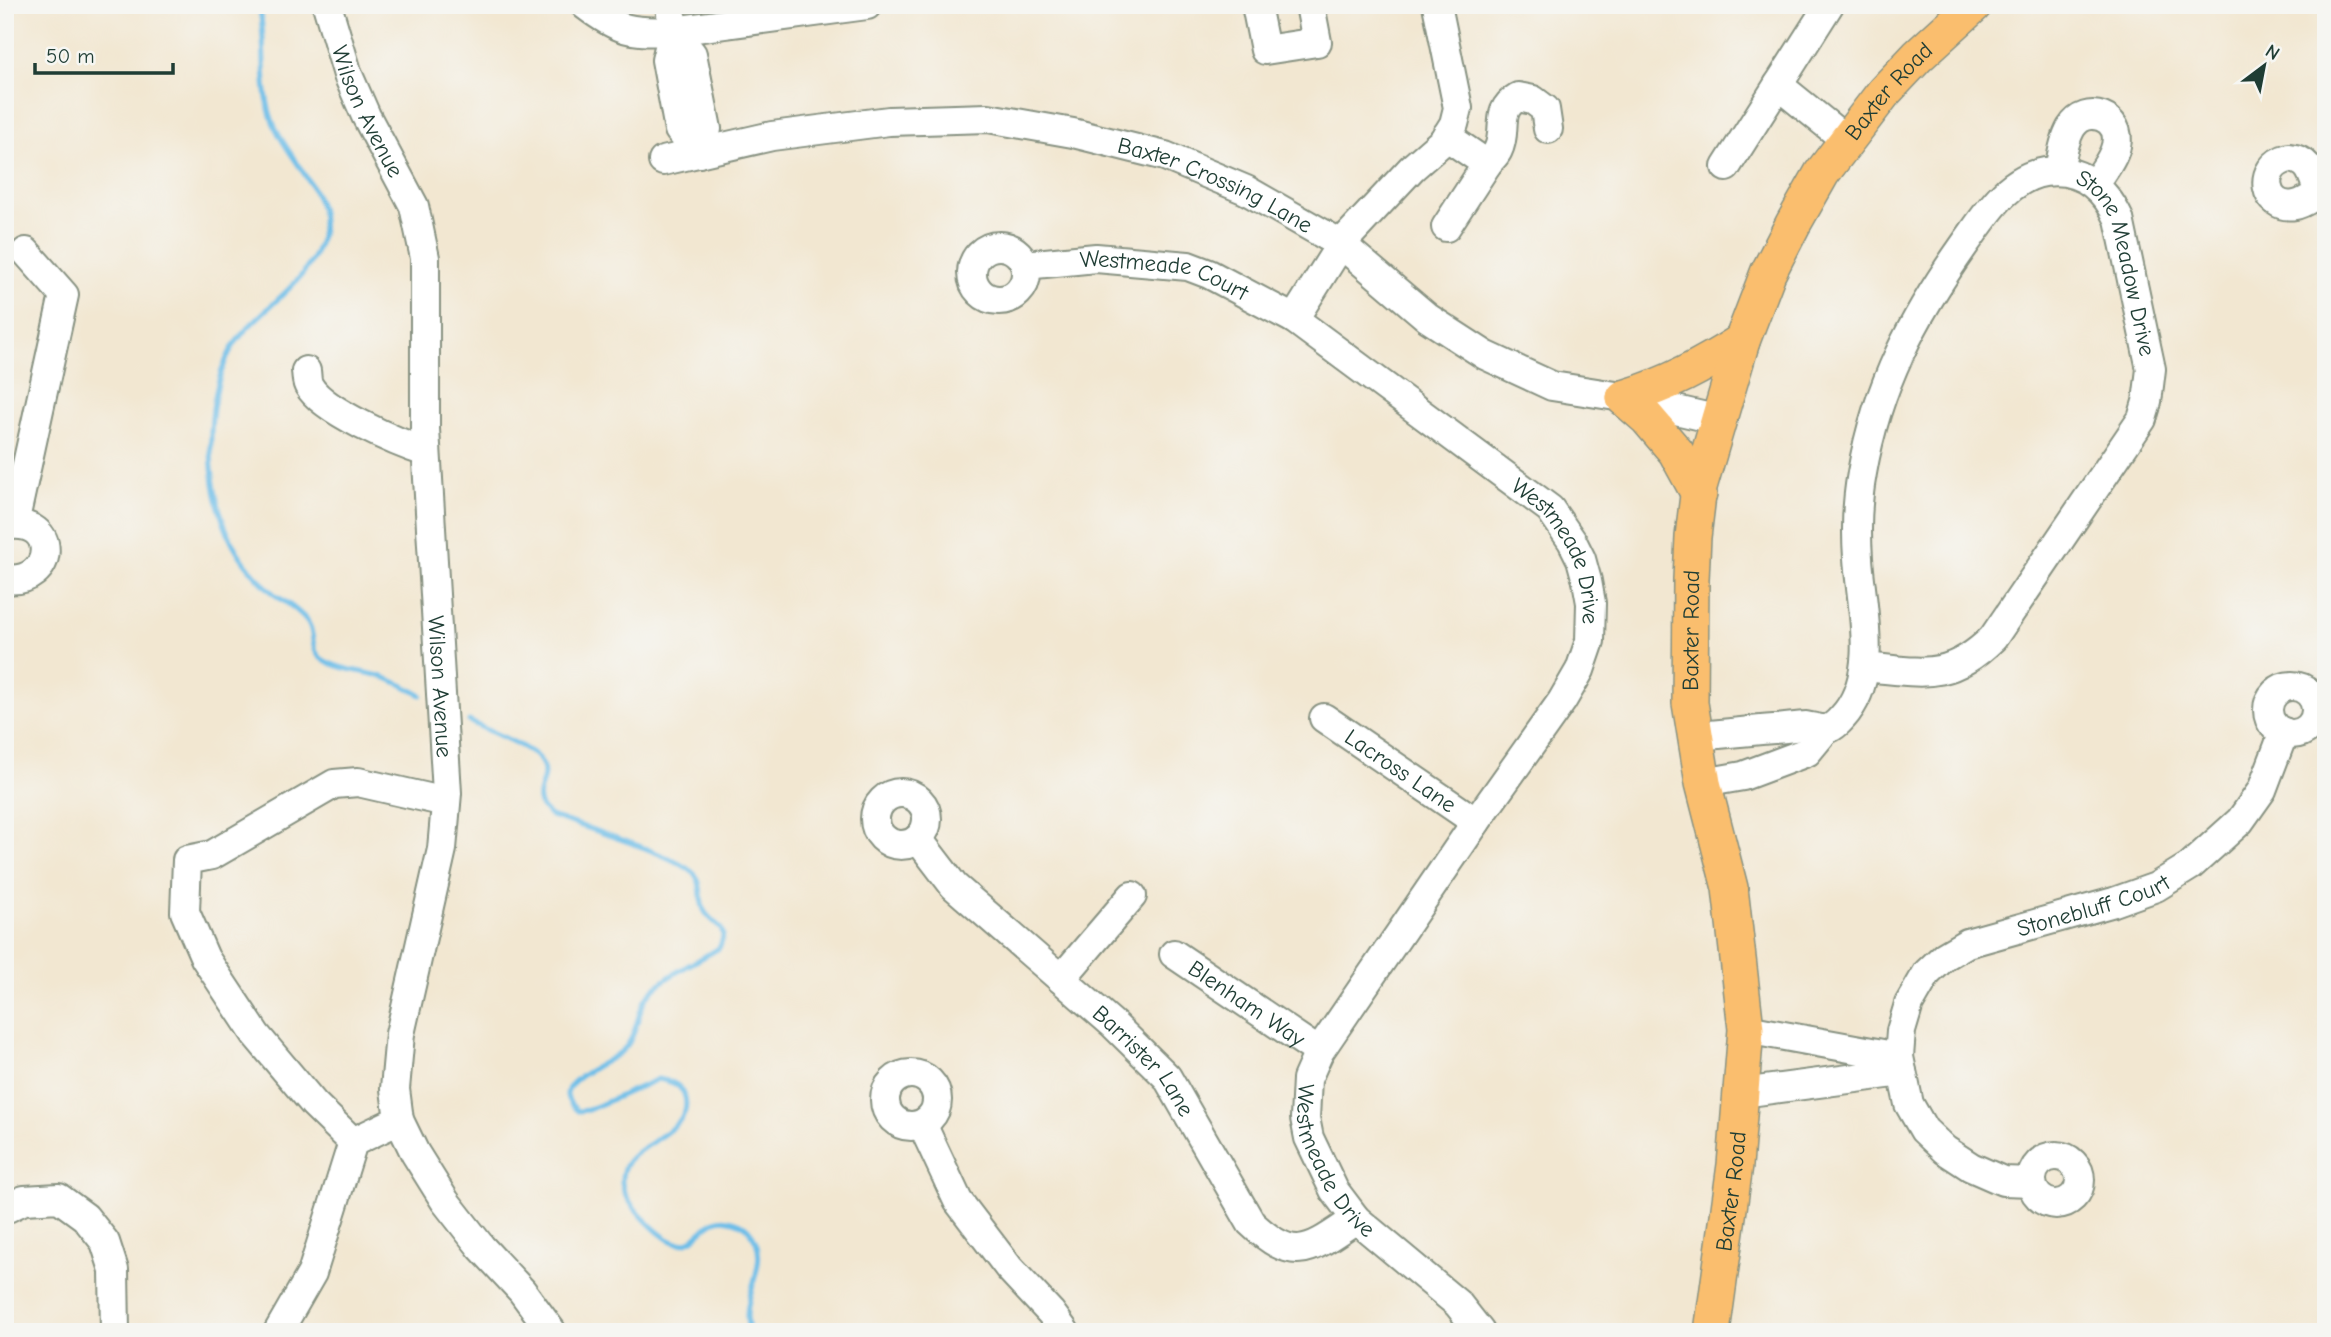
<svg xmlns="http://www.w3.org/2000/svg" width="2331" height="1337" font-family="'Comic Neue',sans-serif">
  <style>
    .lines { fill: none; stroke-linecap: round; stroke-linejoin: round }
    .stream { stroke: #6dbee8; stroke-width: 5 }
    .minor-casing { stroke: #889282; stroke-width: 32 }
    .major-casing { stroke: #889282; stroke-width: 38 }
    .minor { stroke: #fff; stroke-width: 28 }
    .major { stroke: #fabe6e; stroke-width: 35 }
    .labels { text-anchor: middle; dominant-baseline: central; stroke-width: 5; stroke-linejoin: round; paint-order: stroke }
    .street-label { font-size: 23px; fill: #1f3d34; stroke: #f6f6f2 }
  </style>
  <rect width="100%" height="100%" fill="#f6f6f2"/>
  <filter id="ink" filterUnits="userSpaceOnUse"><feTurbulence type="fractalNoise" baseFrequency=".0143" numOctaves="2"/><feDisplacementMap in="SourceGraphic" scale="14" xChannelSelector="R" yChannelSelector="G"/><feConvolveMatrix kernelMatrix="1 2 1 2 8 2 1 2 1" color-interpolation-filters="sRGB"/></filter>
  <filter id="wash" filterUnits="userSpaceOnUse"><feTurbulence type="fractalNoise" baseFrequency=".00686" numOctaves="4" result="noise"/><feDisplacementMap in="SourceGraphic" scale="28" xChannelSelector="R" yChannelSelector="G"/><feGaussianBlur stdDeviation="1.57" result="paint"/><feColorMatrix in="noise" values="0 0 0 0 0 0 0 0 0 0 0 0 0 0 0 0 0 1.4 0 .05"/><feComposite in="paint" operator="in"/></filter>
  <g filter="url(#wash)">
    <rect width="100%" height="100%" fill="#f2e7d1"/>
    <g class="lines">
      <path class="stream" d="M259,5c8,37 1,75 12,111 12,40 59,73 50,119 -9,51 -66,73 -90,115 -30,54 -26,153 8,204 9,14 23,29 35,40 11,8 25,16 33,27 9,11 2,29 15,38 17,11 42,12 61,18 14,5 26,11 38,18
        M469,721c17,10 64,26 72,41 12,20 -18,35 10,54 28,10 131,40 145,60 8,11 2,25 9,36 10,15 25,14 14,36 -21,13 -62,31 -74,52 -8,15 -9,37 -21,49 -16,17 -83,34 -46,62l10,-1 70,-31c11,2 21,4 26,15 14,36 -50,48 -60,74 -2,6 -3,13 -1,20 4,16 40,54 56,55 20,2 27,-29 50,-23 6,1 14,4 19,9 29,32 -12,69 2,103
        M801,1332c14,-8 24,-7 38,0"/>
    </g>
  </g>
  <g filter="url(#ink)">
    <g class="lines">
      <g class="minor-casing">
        <g id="minor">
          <path id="s1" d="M327,5l21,70 18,41 48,90 11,52v171l22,364 -5,56 -42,185 -5,55 4,31 16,33 30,48 36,46 41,44 30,41"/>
          <path d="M585,5c34,26 46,28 88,26l194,-26"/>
          <path d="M670,5l3,26 -7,29 13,70 20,23 8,-24 -15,-75 -19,-23"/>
          <path d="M1256,5l9,45 52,-8 -7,-37"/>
          <path id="s2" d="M1437,5l21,103 -4,16 -10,16 -32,28 -71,76 -47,75 256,190 22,32 9,18 6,22 4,22 -1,38 -10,29 -18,31 -86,121 -157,230 -12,27 -2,39 4,20 25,52 22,29 102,85 22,28"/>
          <path d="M1778,85l68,55"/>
          <path d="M1446,136l41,28c3,-4 9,-9 11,-14 10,-20 -4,-39 20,-53l15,3 12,9 3,20"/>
          <path d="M2289,158c22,2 23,17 30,35 -7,4 -16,11 -24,12 -31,6 -40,-39 -6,-47z"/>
          <path id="s3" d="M663,161l109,-25 117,-15 99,-3 85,15 92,23 81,34 95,54 87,74 57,37 67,31 64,10 103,24"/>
          <path d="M1726,167l103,-162"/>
          <path d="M2059,170c3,-14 5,-30 12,-42 15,-25 52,-11 45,18 -3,14 -14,26 -21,38"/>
          <path d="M1446,227l41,-63"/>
          <circle cx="999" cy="273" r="27"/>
          <path id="s4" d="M1025,265l71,-7 92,8 21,8 85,45"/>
          <path d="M306,371c1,5 0,11 3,15 14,25 89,57 117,66"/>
          <path d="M14,524l50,-229 -38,-43"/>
          <path d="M5,526c55,-11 51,60 0,53"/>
          <circle cx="2292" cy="710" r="24"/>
          <path id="s5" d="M1324,718l152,104"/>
          <path id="s6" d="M1695,736c27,-2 53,-5 79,-7 11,0 22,-3 32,-3 7,1 14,4 21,3 8,-2 15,-11 20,-17 32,-42 14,-106 11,-154 -2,-28 -1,-58 4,-85 15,-88 52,-157 103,-229 21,-29 42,-66 80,-72 36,-5 60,17 74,47l32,150 -4,33 -5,17 -149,219c-45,44 -71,34 -128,29"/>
          <path d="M1703,783l40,-7 64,-24 19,-23"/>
          <circle cx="901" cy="819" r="26"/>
          <path id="s7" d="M918,839l36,47 160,139 53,52 84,146c45,43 60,26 105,-4"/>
          <path id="s8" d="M1174,954l145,98"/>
          <path d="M1061,979l71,-83"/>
          <path d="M1746,1029l153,28"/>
          <circle cx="911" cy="1100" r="26"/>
          <path d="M1742,1093l160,-21"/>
          <path d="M922,1124l36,77 51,67 42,45 14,19"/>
          <path d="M353,1142l-39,-38 -58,-69 -51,-77 -20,-46 2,-52 25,-5 122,-71 24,-2 88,20"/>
          <circle cx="2056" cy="1180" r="24"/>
          <path id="s9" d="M2032,1182l-29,-1 -32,-14 -26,-17 -21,-20 -15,-26 -10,-47 2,-26 8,-27 18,-31 18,-17 22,-13 147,-41 42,-15 34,-21 50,-45 22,-31 22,-58"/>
          <path d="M5,1209l19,-9 35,-2 26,19 20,25 9,28 1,62"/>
          <path d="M278,1332l34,-59 41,-131 46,-22"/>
        </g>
      </g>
      <g class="major-casing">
        <g id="major">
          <path d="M1624,398c45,-14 77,-31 118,-57"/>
          <path d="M1624,398l23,20 29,34 23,42"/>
          <path id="s10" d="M1712,1332l23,-167 11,-136 -16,-141 -27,-105 -13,-80 1,-124 2,-42 6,-50 43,-146 26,-68 25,-49 29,-51 62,-81 34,-36 56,-51"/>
        </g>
      </g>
      <use href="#minor" class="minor"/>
      <use href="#major" class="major"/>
    </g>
  </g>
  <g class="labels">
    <g class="street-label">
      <text stroke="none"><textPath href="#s10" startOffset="1297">Baxter Road</textPath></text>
      <text stroke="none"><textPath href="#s1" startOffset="114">Wilson Avenue</textPath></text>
      <text stroke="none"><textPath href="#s3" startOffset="567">Baxter Crossing Lane</textPath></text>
      <text stroke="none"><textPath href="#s6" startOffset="901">Stone Meadow Drive</textPath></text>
      <text stroke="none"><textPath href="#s4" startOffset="142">Westmeade Court</textPath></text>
      <text stroke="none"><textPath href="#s2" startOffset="735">Westmeade Drive</textPath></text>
      <text stroke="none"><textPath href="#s10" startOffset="709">Baxter Road</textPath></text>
      <text stroke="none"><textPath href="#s1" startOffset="702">Wilson Avenue</textPath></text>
      <text stroke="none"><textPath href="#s5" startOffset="93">Lacross Lane</textPath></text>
      <text stroke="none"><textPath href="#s9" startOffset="474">Stonebluff Court</textPath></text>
      <text stroke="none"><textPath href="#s8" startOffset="88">Blenham Way</textPath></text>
      <text stroke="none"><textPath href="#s7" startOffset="318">Barrister Lane</textPath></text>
      <text stroke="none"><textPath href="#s2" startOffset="1449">Westmeade Drive</textPath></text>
      <text stroke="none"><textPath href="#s10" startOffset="142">Baxter Road</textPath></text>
    </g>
  </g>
  <rect width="2331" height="1337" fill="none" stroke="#f6f6f2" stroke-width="28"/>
  <g transform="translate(2264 66) rotate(32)" stroke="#f6f6f2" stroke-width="5" paint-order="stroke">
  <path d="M0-5L12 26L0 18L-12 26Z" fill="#1f3d34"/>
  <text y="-10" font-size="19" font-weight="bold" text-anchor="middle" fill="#1f3d34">N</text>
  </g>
  <path d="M35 63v10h138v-10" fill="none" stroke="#1f3d34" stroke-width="3.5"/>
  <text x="46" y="63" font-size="21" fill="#1f3d34" stroke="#f6f6f2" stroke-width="5" paint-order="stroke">50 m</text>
</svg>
